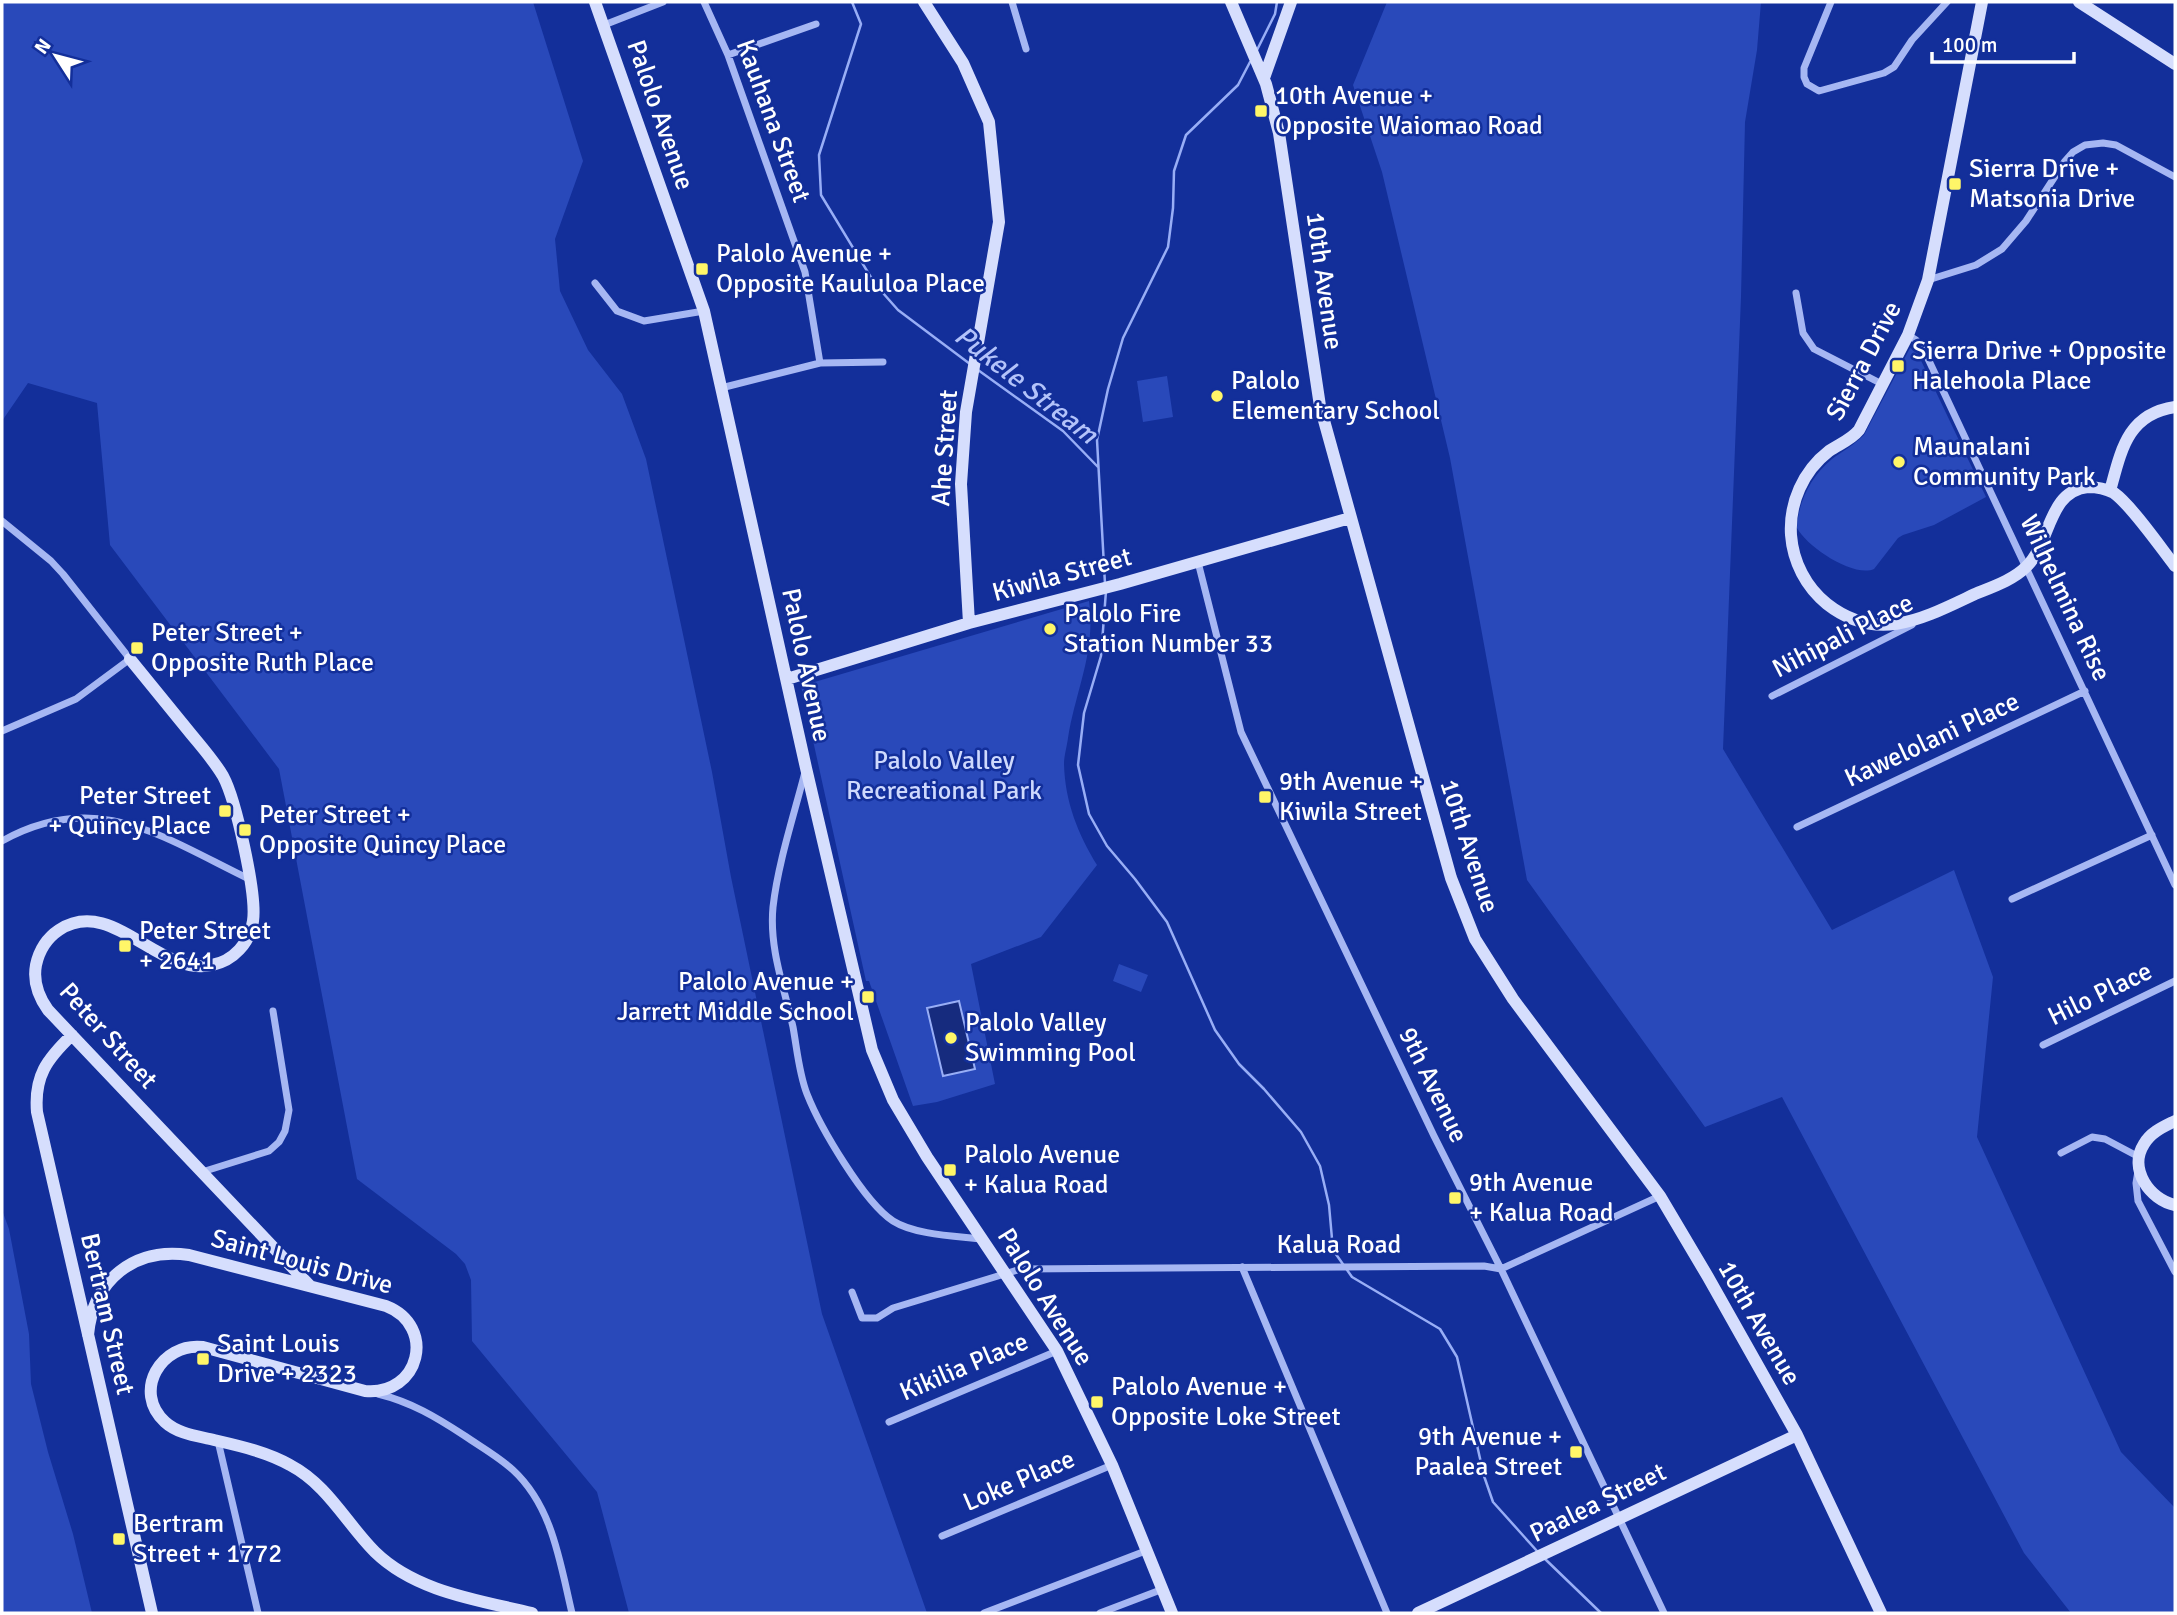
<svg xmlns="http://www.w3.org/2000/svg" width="2177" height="1615" font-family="Signika,sans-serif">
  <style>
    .green { fill: #2949ba }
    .water { fill: #162b7e; stroke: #98aef6; stroke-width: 2 }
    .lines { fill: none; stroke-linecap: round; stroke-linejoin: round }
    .stream { stroke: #98aef6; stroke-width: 2.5 }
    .street { stroke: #a6b7f3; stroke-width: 7 }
    .secondary { stroke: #d6defd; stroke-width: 12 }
    .poi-dot { fill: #fff668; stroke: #132f9a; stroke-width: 2.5 }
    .labels { text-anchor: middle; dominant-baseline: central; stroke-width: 5; stroke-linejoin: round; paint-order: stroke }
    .poi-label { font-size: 26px; fill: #fff; stroke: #132f9a; text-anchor: start }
    .street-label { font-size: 26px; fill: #fff; stroke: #132f9a }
    .park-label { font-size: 26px; fill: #ced9fd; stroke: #132f9a }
    .water-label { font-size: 28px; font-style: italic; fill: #b3c3fa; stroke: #132f9a }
  </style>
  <rect width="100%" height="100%" fill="#132f9a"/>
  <path class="green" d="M2,2h531l50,159 -28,78 5,52 28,59 34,44 24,65 66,313 19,105 91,437 105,299h-298l-32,-121 -125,-151 -1,-61 -6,-16 -9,-10 -99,-75 -78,-410 -169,-224 -13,-142 -69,-20 -26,38z
    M1387,2h374l-4,48 -12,72 -4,175 -18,452 109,181 122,-60 39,107 -16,160 144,315 54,56v105h-104l-47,-60 -242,-456 -77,30 -178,-247 -77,-422 -68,-286 -29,-87z
    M1910,348l6,2 70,147 -52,28 -31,10 -5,3 -24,31c-20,9 -67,-22 -77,-41 1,-26 14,-52 35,-69 11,-8 22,-14 32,-24z
    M1167,376l6,41 -30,5 -6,-41z
    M1089,601c7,51 -13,88 -21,137 -1,8 -4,18 -4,26 1,38 14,70 33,101l-56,72 -70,27 24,120 -58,18 -24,4 -44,-125h-3l-65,-295z
    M1119,964l29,11 -7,17 -28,-11z
    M2,1210l7,19 20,105 2,50 17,68 25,82 19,79h-90z"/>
  <path class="water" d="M959,1001l16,68 -32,7 -16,-68z"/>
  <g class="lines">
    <path class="stream" d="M852,2l9,22 -42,131 2,40 54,89 23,26 72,54
      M1257,50l18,-36 2,-12
      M978,370l85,61 35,36
      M1105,584l-8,-144 11,-51 15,-51 45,-91 5,-39 1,-37 12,-36 52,-50 12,-23
      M1106,591l-5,65 -17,57 -6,52 11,49 18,32 28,33 32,43 48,108 24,34 25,25 37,43 19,34 9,39 4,45 19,27 88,52 17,28 27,119 9,26 44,49
      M1544,1558l57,55"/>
    <path class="street" d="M704,2l24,53 77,217 15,91 -99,25
      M1012,2l14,47
      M1831,2l-27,66v9l3,7 12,7 65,-18 10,-6 18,-27 35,-38
      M604,25l59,-23
      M728,55l88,-31
      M1928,280l48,-15 26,-16 24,-28 39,-60 8,-9 12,-7 18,-2 13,2 59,32
      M595,283l22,28 27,10 60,-10
      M1796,293l7,40 11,16 68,35
      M1908,335l8,5 7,8 252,537
      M820,363l63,-1
      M2,521l49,40 12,13 67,85 -54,40 -74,32
      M1198,562l43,170 193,404 67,133 163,344
      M1772,696l140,-71
      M805,772c-11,43 -27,91 -32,135 -4,41 11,80 20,120 4,22 6,47 14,67 13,33 57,108 86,127 22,14 63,15 89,18
      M1797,827l288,-136
      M2,841c95,-53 160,-4 247,38
      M2012,899l140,-64
      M2043,1045l132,-64
      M2061,1153l31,-16 13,2 34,18
      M2138,1171l-2,12 2,18 37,71
      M202,1172l67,-21 10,-9 6,-11 4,-21 -16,-99
      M1242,1267l145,346
      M852,1292l10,26h15l16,-10 128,-39 463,-3 17,3 159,-73
      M378,1394c33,8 58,23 87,42 16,11 34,21 48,34 40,37 47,93 59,143
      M889,1422l168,-71
      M218,1441l40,172
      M942,1536l170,-71
      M984,1613l164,-63
      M1100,1613l63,-24"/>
    <path class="secondary" d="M595,2l109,309 102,457 66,282 21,50 34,57 130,194 55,114 60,148
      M924,2l39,61 26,59 10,100 -33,190 -5,72 8,139
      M1231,2l35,82 13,49 41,273 131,472 24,61 38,60 147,197 48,81 89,158 84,178
      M1982,2l-54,278 -20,55 -49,95c-8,10 -20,14 -30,21 -26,20 -40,52 -38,84 2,27 15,52 36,69 51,40 97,14 148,-10 17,-7 38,-14 51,-27 25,-23 21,-76 62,-80 9,0 18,2 26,6 17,12 47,55 61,73
      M2079,2l96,62
      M1264,78l27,-76
      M2110,491c11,-40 17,-77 65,-84
      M130,659c19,23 38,47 57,70 12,15 26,30 36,47 13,24 34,119 30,145 -3,22 -20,40 -41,44 -53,12 -100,-70 -153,-35 -12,8 -20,21 -23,35 -3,16 2,31 12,45l262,276
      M787,679l182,-56 151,-39 230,-66
      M72,1035c-25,24 -38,41 -35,77l115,501
      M2175,1121c-12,6 -24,11 -31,23 -16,25 6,56 31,61
      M88,1335c5,-55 46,-88 101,-80l197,51c51,20 34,90 -21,85l-162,-44c-42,-5 -71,45 -38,75 13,12 33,14 49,18 26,6 53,12 76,25 38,20 56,58 85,87 41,40 103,48 157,61
      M1418,1613l379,-178"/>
  </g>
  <g class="poi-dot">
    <rect x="1254" y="104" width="14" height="14" rx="3.5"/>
    <rect x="1948" y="177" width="14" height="14" rx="3.5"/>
    <rect x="695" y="262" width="14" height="14" rx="3.5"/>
    <rect x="1891" y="359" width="14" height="14" rx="3.5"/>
    <circle cx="1217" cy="396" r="7"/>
    <circle cx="1899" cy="462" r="7"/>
    <circle cx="1050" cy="629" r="7"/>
    <rect x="130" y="641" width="14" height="14" rx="3.5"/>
    <rect x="1258" y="790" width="14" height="14" rx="3.5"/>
    <rect x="218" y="804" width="14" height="14" rx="3.5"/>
    <rect x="238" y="823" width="14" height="14" rx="3.5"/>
    <rect x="118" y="939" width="14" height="14" rx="3.5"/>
    <rect x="861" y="990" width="14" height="14" rx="3.5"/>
    <circle cx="951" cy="1038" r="7"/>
    <rect x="943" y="1163" width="14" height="14" rx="3.5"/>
    <rect x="1448" y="1191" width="14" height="14" rx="3.5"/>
    <rect x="196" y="1352" width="14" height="14" rx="3.5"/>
    <rect x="1090" y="1395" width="14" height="14" rx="3.5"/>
    <rect x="1569" y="1445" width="14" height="14" rx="3.5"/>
    <rect x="112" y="1532" width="14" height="14" rx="3.5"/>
  </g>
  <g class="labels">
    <g class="poi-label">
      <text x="1275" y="96">10th Avenue +<tspan x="1275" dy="30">Opposite Waiomao Road</tspan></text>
      <text x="1969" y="169">Sierra Drive +<tspan x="1969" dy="30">Matsonia Drive</tspan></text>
      <text x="716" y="254">Palolo Avenue +<tspan x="716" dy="30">Opposite Kaululoa Place</tspan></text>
      <text x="1912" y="351">Sierra Drive + Opposite<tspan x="1912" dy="30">Halehoola Place</tspan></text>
      <text x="1231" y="381">Palolo<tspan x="1231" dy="30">Elementary School</tspan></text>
      <text x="1913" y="447">Maunalani<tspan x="1913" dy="30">Community Park</tspan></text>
      <text x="1064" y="614">Palolo Fire<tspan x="1064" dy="30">Station Number 33</tspan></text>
      <text x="151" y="633">Peter Street +<tspan x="151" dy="30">Opposite Ruth Place</tspan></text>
      <text x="1279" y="782">9th Avenue +<tspan x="1279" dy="30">Kiwila Street</tspan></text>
      <text x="211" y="796" text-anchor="end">Peter Street<tspan x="211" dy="30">+ Quincy Place</tspan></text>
      <text x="259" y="815">Peter Street +<tspan x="259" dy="30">Opposite Quincy Place</tspan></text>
      <text x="139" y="931">Peter Street<tspan x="139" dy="30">+ 2641</tspan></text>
      <text x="854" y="982" text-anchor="end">Palolo Avenue +<tspan x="854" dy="30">Jarrett Middle School</tspan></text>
      <text x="965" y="1023">Palolo Valley<tspan x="965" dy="30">Swimming Pool</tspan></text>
      <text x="964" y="1155">Palolo Avenue<tspan x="964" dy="30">+ Kalua Road</tspan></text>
      <text x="1469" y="1183">9th Avenue<tspan x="1469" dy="30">+ Kalua Road</tspan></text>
      <text x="217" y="1344">Saint Louis<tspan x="217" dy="30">Drive + 2323</tspan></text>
      <text x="1111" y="1387">Palolo Avenue +<tspan x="1111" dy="30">Opposite Loke Street</tspan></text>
      <text x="1562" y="1437" text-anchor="end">9th Avenue +<tspan x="1562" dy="30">Paalea Street</tspan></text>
      <text x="133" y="1524">Bertram<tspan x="133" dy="30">Street + 1772</tspan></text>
    </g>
    <g class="street-label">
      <text transform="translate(660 115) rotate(71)">Palolo Avenue</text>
      <text transform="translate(773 121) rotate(70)">Kauhana Street</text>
      <text transform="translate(1324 281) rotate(82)">10th Avenue</text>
      <text transform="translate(1864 361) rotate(-62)">Sierra Drive</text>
      <text transform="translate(945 448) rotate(-86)">Ahe Street</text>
      <text transform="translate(1062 575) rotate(-15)">Kiwila Street</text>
      <text transform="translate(2065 598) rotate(65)">Wilhelmina Rise</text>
      <text transform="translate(1843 636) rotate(-27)">Nihipali Place</text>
      <text transform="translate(806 665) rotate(78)">Palolo Avenue</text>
      <text transform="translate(1932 740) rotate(-25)">Kawelolani Place</text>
      <text transform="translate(1469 846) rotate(72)">10th Avenue</text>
      <text transform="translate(2100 994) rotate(-26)">Hilo Place</text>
      <text transform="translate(108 1036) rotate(48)">Peter Street</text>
      <text transform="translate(1433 1085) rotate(64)">9th Avenue</text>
      <text x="1339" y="1245">Kalua Road</text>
      <text transform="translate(302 1262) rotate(15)">Saint Louis Drive</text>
      <text transform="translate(1045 1297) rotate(58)">Palolo Avenue</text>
      <text transform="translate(107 1314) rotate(77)">Bertram Street</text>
      <text transform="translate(1759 1323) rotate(60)">10th Avenue</text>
      <text transform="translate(964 1367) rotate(-23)">Kikilia Place</text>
      <text transform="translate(1019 1481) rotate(-23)">Loke Place</text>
      <text transform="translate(1598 1503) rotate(-26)">Paalea Street</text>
    </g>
    <g class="park-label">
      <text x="944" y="761">Palolo Valley<tspan x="944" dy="30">Recreational Park</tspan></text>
    </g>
    <g class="water-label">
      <text transform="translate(1026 385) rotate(38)">Pukele Stream</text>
    </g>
  </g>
  <rect width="2177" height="1615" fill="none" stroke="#ffffff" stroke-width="7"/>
  <g transform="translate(56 56) rotate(306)" stroke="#132f9a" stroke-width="5" paint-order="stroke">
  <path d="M0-5L12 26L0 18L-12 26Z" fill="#ffffff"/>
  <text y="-10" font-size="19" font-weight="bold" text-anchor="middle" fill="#ffffff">N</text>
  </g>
  <path d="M1932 52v10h142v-10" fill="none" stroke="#ffffff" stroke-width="3.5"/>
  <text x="1942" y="52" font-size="21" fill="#ffffff" stroke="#132f9a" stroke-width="5" paint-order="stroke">100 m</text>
</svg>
